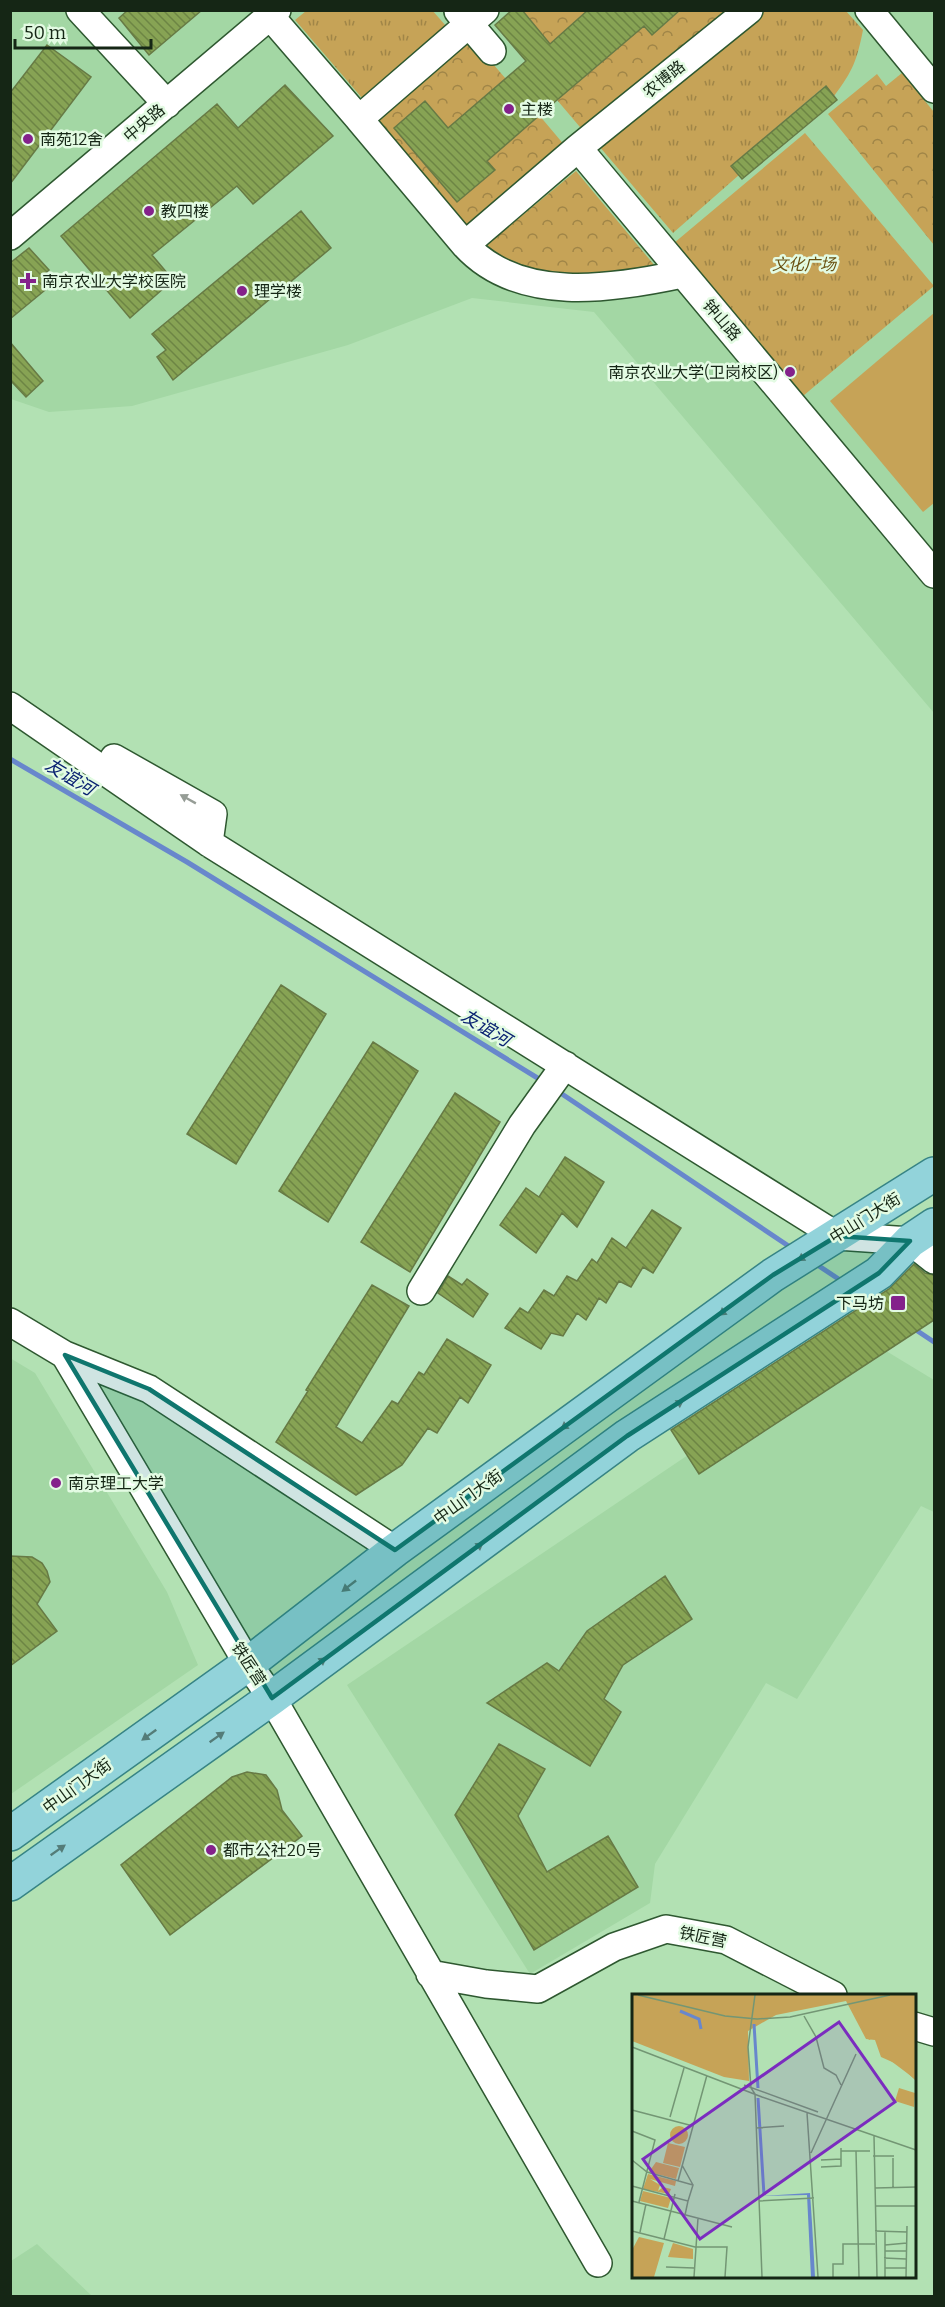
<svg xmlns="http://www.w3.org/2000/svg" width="945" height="2307" font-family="Bitter,'Noto Sans SC',serif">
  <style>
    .built { fill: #a3d7a4 }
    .grass { fill: url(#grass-tufts) }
    .forest { fill: url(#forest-crowns) }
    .pitch { fill: #c6a357 }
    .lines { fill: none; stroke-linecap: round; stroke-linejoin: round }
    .stream { stroke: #6887cc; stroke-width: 5 }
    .building { fill: url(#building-back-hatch); stroke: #677a45; stroke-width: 1.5 }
    .minor-casing { stroke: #2e5830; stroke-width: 30 }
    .major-casing { stroke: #378485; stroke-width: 36 }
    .minor { stroke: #fff; stroke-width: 27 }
    .major { stroke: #92d3da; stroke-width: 33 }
    .oneway { fill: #969d96 }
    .oneway2 { fill: #547c78 }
    .marked { fill: #0f766e; fill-opacity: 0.2; stroke: #0f766e; stroke-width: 4.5; stroke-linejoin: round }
    .poi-dot { fill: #84228b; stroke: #e3fbe3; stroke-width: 2 }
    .labels { text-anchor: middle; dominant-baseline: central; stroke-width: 5; stroke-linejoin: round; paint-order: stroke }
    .street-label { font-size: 16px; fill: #152615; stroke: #e3fbe3 }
    .poi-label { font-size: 16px; fill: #152615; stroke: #e3fbe3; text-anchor: start }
    .park-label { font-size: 16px; font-style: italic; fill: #695010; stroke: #e3fbe3 }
    .water-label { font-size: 18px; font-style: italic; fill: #092171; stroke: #e3fbe3 }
    .inset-river { fill: none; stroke: #6887cc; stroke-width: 3 }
    .inset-road { fill: none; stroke: #739674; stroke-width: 1.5 }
    .view { fill: #7b2cbf; fill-opacity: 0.15; stroke: #7b2cbf; stroke-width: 3 }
    .inset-edge { fill: none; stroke: #152615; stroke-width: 3 }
  </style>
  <defs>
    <pattern id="grass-tufts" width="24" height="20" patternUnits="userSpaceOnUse" patternTransform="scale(1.5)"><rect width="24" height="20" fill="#c6a357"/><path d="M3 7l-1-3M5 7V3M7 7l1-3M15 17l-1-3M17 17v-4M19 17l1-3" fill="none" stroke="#a08547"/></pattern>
    <pattern id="forest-crowns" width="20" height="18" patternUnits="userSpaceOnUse" patternTransform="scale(1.5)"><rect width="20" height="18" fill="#c6a357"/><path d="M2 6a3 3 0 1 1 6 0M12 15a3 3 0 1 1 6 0" fill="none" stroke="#a08547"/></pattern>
    <pattern id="building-back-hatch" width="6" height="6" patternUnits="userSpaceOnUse" patternTransform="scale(1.5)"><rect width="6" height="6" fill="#87a354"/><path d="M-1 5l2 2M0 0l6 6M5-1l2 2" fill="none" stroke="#6d8544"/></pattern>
  </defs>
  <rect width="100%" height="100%" fill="#b2e1b3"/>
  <path class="built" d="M11,11h923v702l-340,-401 -122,-14 -124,47 -216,61 -83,6 -38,-13z
    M863,1337l71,43v132l-13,-6 -124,193 -31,-16 -111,181 -5,39 -120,71 -183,-289z
    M10,1358l25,15 132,219 31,73 -187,129z
    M37,2244l55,52h-81v-35z"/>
  <path class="grass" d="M432,10l14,16 -84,72 -67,-78 11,-9z
    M763,11h83l17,19c-6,30 -10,41 -29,66l-9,-10 -94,80 8,9 -66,58 -74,-87z
    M805,133l129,153 -131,110 -129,-153z"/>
  <path class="forest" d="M522,11h66l-38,33z
    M680,11h52l-147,122 -28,-33 87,-74 8,9z
    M467,34l39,45 -58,49 -23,-26 32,100 37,-32 -7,-9 52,-46 27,32 -104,87 -96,-114z
    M902,73l32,39v133l-106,-131 49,-40 9,12z
    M576,171l79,95 -25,7 -91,4 -59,-27z"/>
  <path class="pitch" d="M934,313v190l-11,9 -93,-111z"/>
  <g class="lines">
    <path class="stream" d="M10,759l177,103 357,220
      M556,1090l237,159
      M813,1262l30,20
      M913,1328l21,14"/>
  </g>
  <path class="building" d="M128,10h74l-53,45 -30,-37z
    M512,10h10l28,34 38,-34h92l-28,25 -8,-9 -87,74 -70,61 8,9 -38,32 -63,-74 31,-27 23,27 78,-67 -31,-36z
    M47,45l44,32 -81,107v-91z
    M285,85l48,51 -80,68 -16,-18 -85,69 21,25 -43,38 -69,-82 156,-132 21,24z
    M826,86l11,14 -95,79 -11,-13z
    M301,211l30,37 -158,132 -16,-23 9,-7 -14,-16z
    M29,248l20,22 -7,7 8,9 -40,33v-56z
    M10,342l33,39 -17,16 -16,-17z
    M281,985l45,29 -90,150 -49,-30z
    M373,1042l45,29 -90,151 -49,-31z
    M455,1093l45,29 -90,150 -49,-30z
    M565,1157l39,25 -27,45 -15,-14 -26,40 -36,-28 26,-37 13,9z
    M652,1210l29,18 -28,45 -10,-6 -12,20 -12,-6 -13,22 -7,-5 -13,22 -9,-7 -14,23 -12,-3 -10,16 -36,-21 15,-20 8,5 16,-23 10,6 13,-20 10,5 15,-22 5,4 15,-25 14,10z
    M914,1264l11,9 9,2v45l-235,154 -28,-44 218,-141z
    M448,1276l14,9 5,-6 21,15 -15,23 -35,-24z
    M372,1285l37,21 -73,121 26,16 30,-42 6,3 21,-32 5,3 23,-36 44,26 -23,38 -8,-6 -23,36 -9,-5 -26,37 -46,30 -80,-53 32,-51 -2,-1z
    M10,1556l22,1 10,6 5,8 3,11 -13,22 20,27 -47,35z
    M665,1576l27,43 -69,46 -19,34 17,13 -31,54 -103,-63 60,-40 12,8 28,-40z
    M499,1744l46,25 -27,47 29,56 61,-36 30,51 -104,63 -79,-135z
    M247,1772l19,3 11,15 5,20 20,26 -132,99 -49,-70 111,-88z"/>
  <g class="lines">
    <g class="minor-casing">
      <path id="minor" d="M80,10l87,94
        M869,10l65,79
        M458,11l34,40
        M270,16l89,103 126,-109
        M359,119l106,126 113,-97 171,-138
        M578,148l356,426
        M10,236l267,-226
        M465,245c54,59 147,44 217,29
        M10,706l199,137 628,393 73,5 24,19
        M114,758l99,56 -4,29
        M421,1291l101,-166 43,-60
        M10,1322l55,33 84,34 246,161
        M65,1355l183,309 24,34 326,565
        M430,1974l56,10 52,5 76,-42 52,-18 60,11 107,55
        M914,2026l20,6"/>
    </g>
    <g class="major-casing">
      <path id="major" d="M10,1834l238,-170 147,-114 378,-275 161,-101
        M10,1884l262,-186 355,-262 252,-163 31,-32 24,-16"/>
    </g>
    <use href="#minor" class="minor"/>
    <use href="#major" class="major"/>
  </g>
  <defs><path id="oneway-solid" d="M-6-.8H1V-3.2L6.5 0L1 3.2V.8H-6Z" transform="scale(1.5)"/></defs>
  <use class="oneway" href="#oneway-solid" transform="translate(188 799) rotate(-151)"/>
  <g class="oneway2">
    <use href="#oneway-solid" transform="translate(805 1256) rotate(148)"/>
    <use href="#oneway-solid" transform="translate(726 1310) rotate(144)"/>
    <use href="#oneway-solid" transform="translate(676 1405) rotate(-33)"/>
    <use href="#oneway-solid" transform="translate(568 1424) rotate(144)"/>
    <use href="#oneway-solid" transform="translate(476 1548) rotate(-36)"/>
    <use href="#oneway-solid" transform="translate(349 1586) rotate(142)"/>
    <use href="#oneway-solid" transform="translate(319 1663) rotate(-36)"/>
    <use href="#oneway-solid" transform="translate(149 1735) rotate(144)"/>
    <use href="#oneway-solid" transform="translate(217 1737) rotate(-35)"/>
    <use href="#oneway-solid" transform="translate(58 1850) rotate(-35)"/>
  </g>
  <path class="marked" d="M837,1236l73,5 -31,32 -252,163 -355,262 -207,-343 84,34 246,161 378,-275z"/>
  <g class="poi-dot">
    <circle cx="509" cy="109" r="6"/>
    <circle cx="28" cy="139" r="6"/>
    <circle cx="149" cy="211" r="6"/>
    <path d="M25 272h6v6h6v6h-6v6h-6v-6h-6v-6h6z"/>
    <circle cx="242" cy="291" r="6"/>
    <circle cx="790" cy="372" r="6"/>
    <rect x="890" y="1295" width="16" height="16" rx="3"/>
    <circle cx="56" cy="1483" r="6"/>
    <circle cx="211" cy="1850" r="6"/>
  </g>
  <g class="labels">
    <g class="street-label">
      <text transform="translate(664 79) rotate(-39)">农博路</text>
      <text transform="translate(144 123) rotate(-40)">中央路</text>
      <text transform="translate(722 320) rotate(49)">钟山路</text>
      <text transform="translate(865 1218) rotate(-32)">中山门大街</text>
      <text transform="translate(468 1497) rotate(-36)">中山门大街</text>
      <text transform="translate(249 1664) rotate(57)">铁匠营</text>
      <text transform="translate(77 1786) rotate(-36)">中山门大街</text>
      <text transform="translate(703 1937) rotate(12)">铁匠营</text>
    </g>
    <g class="poi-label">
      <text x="521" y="109">主楼</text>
      <text x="40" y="139">南苑12舍</text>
      <text x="161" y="211">教四楼</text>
      <text x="42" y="281">南京农业大学校医院</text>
      <text x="254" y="291">理学楼</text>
      <text x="778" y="372" text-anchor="end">南京农业大学(卫岗校区)</text>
      <text x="884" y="1303" text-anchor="end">下马坊</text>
      <text x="68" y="1483">南京理工大学</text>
      <text x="223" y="1850">都市公社20号</text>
    </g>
    <g class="park-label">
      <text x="804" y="264">文化广场</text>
    </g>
    <g class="water-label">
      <text transform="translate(70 777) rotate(31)">友谊河</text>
      <text transform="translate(486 1028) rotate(31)">友谊河</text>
    </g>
  </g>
  <g transform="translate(632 1994)">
    <rect width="284" height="284" fill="#b2e1b3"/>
    <path d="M0,1h283v85l-16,-15 -18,-8 -6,-17 -9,-1 -20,-38 -70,14 -28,16 1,50 -25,-4 -92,-36zM36,149l17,4 -5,20 -17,-4zM24,168l23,6 -3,11 -27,-7zM11,197l28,7 -3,10 -28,-7z" fill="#c6a357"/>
    <path d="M210,1h73v84l-32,-24 -8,-18 -6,3 -22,-44zM16,180l28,7 -1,5 -25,-7 10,6 -2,6 5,-4 8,2 -2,5 -26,-5zM41,249l20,6v10l-25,-2z" fill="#c6a357"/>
    <path d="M267,94l16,5 -1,14 -19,-6zM38 141a9 9 0 1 1 18 0a9 9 0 1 1-18 0ZM7,243l25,6 -10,34h-22v-27z" fill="#c6a357"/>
    <path d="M178,199l2,30 3,54h-4l-4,-82 -45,1z" fill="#6887cc"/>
    <path class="inset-river" d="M48,17l19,8 2,10M122,30l4,64M126,104l6,97"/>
    <path class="inset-road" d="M6,1l87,21 32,3 33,-2 100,-22M123,1l-7,52 3,41 4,6 7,183M172,22l12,21 8,31 12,7 5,10M0,53l130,50 154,53M112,91l74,27M0,116l61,16M175,119l11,164M38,123l14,-49M124,134l28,-2M0,137l23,9 -16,62M242,142l3,141M209,157h29M224,157l3,126M179,159l45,-99M241,162h21M261,164v30M0,166l15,12 46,13 -5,16M189,166l20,-1M50,171l11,20M189,173l20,-1v-18M46,187l29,-106M0,192l56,15 -3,14M243,194l41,-1M0,207l100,26M127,207l55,-3M243,212h41M0,237l63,16h32l-2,30M243,237l32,1M8,238l6,-28M32,245l11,-45M253,251l22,-2M253,257h21M252,264l22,1M34,273l28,1M253,274h21M62,283l4,-59M201,283v-13h10v-20h32M253,283v-46M274,283l1,-51"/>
    <path class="view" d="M207,28l56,80 -195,137 -57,-80z"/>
    <rect width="284" height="284" class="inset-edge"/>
  </g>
  <rect width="945" height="2307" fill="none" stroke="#152615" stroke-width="24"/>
  <path d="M15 39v9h136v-9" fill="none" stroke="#152615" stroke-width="3"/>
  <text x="24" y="39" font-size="18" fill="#152615" stroke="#e3fbe3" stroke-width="4.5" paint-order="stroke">50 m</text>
</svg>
